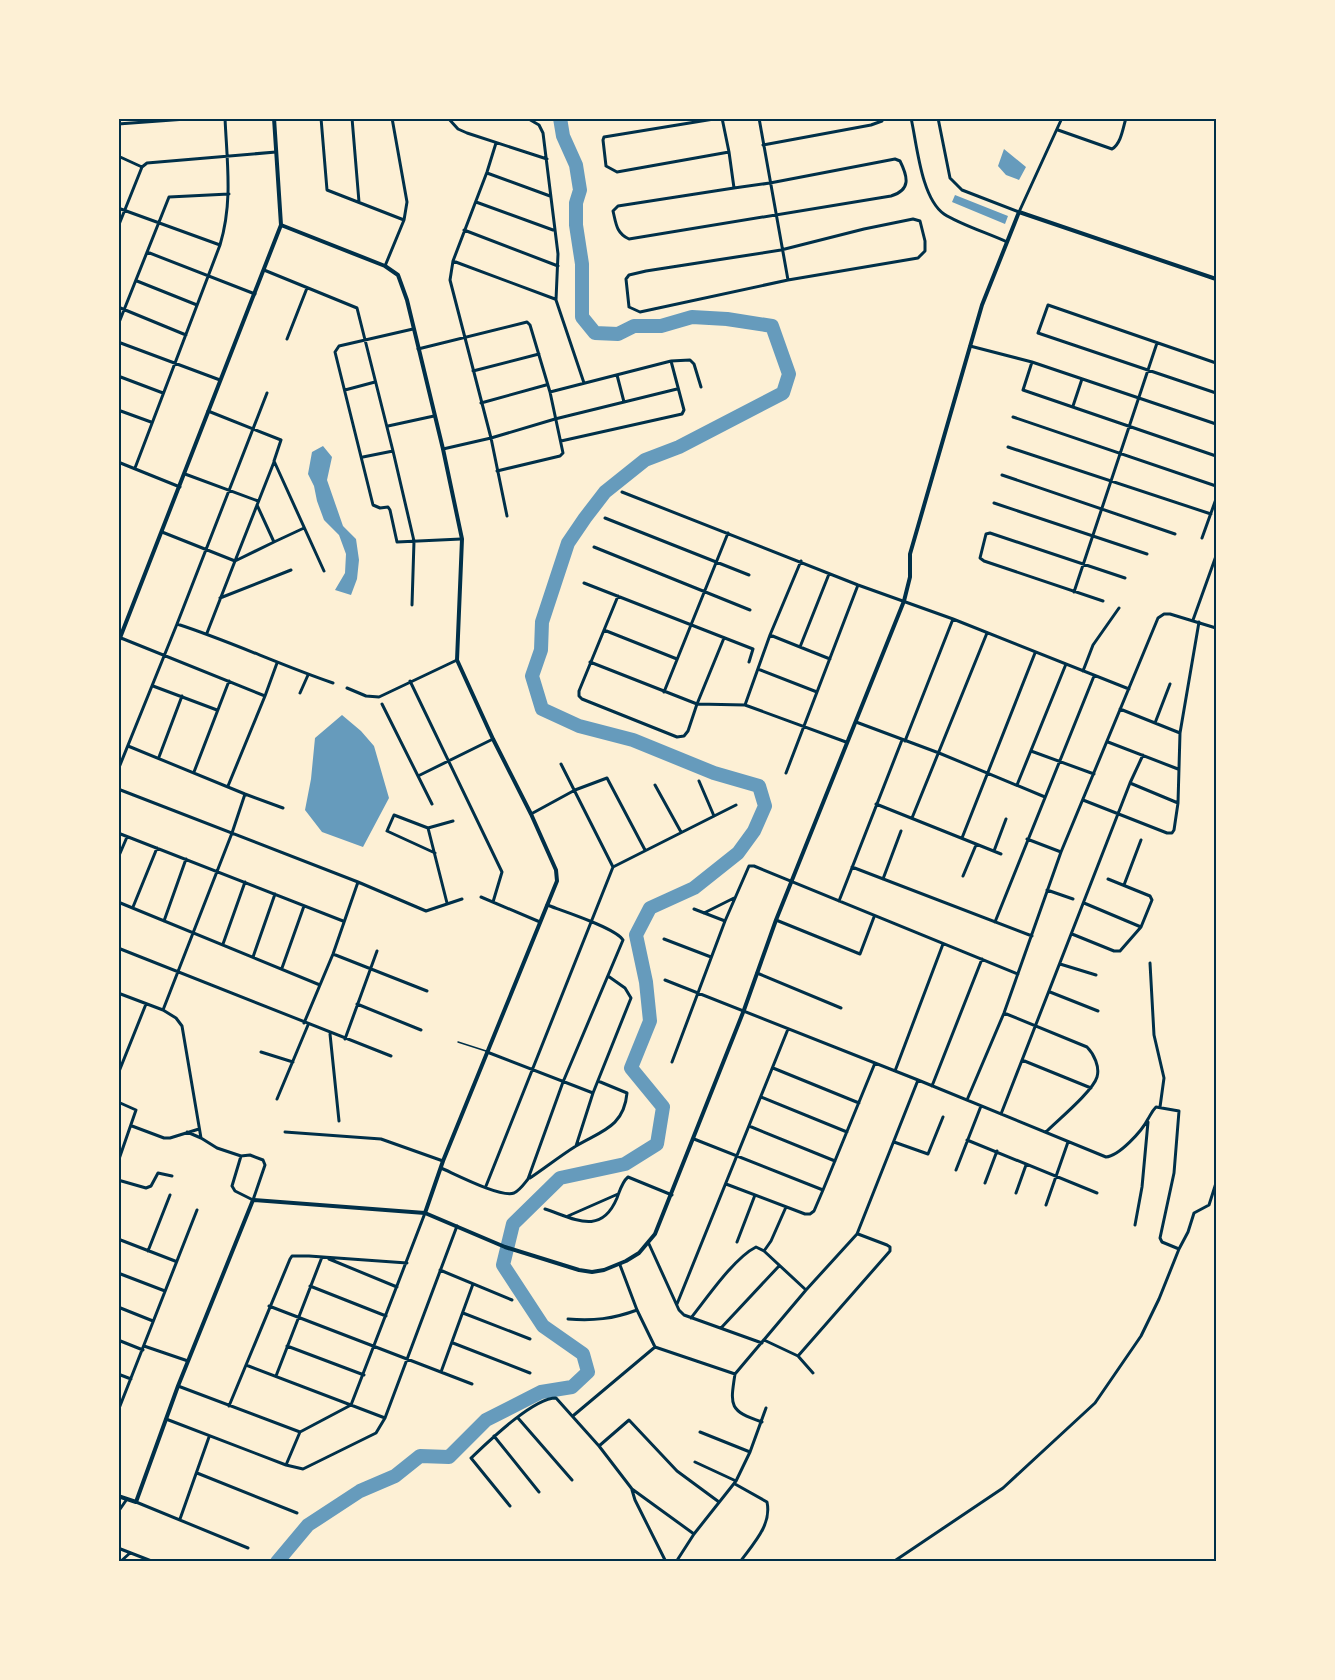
<svg xmlns="http://www.w3.org/2000/svg" width="1335" height="1680" font-family="'DM Sans',sans-serif">
  <style>
    .water { fill: #669bbc }
    .lines { fill: none; stroke-linecap: round; stroke-linejoin: round }
    .river { stroke: #669bbc; stroke-width: 14 }
    .service { stroke: #003049; stroke-width: 1.5 }
    .minor { stroke: #003049; stroke-width: 3 }
    .tertiary { stroke: #003049; stroke-width: 4 }
    .neatline { fill: none; stroke: #003049; stroke-width: 2 }
  </style>
  <rect width="100%" height="100%" fill="#fdf0d5"/>
  <path class="water" d="M1004,149l22,18 -7,13 -13,-5 -8,-9z
    M955,195l53,21 -3,8 -53,-22z
    M323,446l9,11 -5,23 16,46 13,13 3,21 -2,19 -6,16 -16,-5 10,-17 1,-19 -7,-19 -15,-15 -7,-19 -3,-15 -6,-12 4,-22z
    M342,715l19,16 13,15 15,52 -26,49 -41,-15 -17,-22 6,-31 4,-41z"/>
  <g class="lines">
    <path class="river" d="M277,1562l31,-37 52,-34 35,-15 25,-20 29,1 37,-37 55,-28 31,-5 16,-15 -5,-18 -40,-28 -40,-61 10,-41 47,-46 65,-14 32,-20 6,-37 -32,-39 19,-47 -4,-39 -10,-47 14,-27 44,-20 44,-35 16,-22 11,-25 -6,-20 -45,-13 -81,-33 -54,-14 -37,-17 -10,-33 9,-26 1,-28 26,-79 17,-25 20,-26 40,-32 34,-13 104,-54 6,-19 -17,-48 -45,-7 -35,-2 -31,9h-27l-16,8 -23,-1 -13,-16v-53l-6,-39v-22l4,-13 -4,-25 -13,-29 -3,-18"/>
    <path class="service" d="M458,1042l28,9"/>
    <path class="minor" d="M321,118l6,72 77,30
      M352,118l7,84
      M448,118l10,11 9,4 80,26
      M527,118l12,7 4,8 15,121 -2,46 28,83
      M720,118l-116,19 -1,3 3,26 11,6 112,-20 -7,-34
      M759,118l29,162 130,-22 7,-7v-10l-5,-20 -7,-2 -49,10 -83,21 -135,21 -17,4 -3,4 3,28 11,5 148,-32
      M911,118c6,26 10,80 33,96 15,10 46,20 63,28
      M938,118l12,60 12,12 57,22 43,-94
      M118,124l82,-6
      M1058,130l54,19c9,-5 11,-21 14,-31
      M496,143l-9,29 -34,89 -3,19 41,158 16,78
      M763,145l108,-20 11,-4v-3
      M729,152l5,36 36,-5 125,-24 5,2c8,16 11,29 -9,35l-262,43c-13,-6 -13,-16 -16,-28l5,-5 116,-18
      M118,156l24,11
      M487,173l63,23
      M476,202l77,28
      M118,208l102,37
      M118,227l24,-60 5,-4 129,-11
      M464,230l94,36
      M147,252l108,42
      M453,261l102,38
      M385,266l19,-46 3,-18 -15,-84
      M264,270l93,38 36,143 21,90 -2,64
      M137,281l60,24
      M118,307l68,28
      M118,325l51,-128 60,-3
      M413,329l-74,17 -4,6 38,153 7,3 8,-1 2,3 7,32 64,-3
      M287,339l20,-51
      M118,342l102,38
      M970,346l62,16 184,62
      M418,349l109,-27 3,3 20,67 13,61 -3,3 -63,15
      M1032,362l-9,28 193,66
      M1216,363l-168,-58 -10,28 178,60
      M473,371l66,-17
      M617,375l7,27
      M118,376l45,17
      M345,390l30,-8
      M550,392l121,-31 19,-1 4,4 7,23
      M481,403l65,-18
      M1073,406l9,-27
      M118,410l33,12
      M208,411l73,29 -7,21 50,110
      M1013,417l203,69
      M388,426l46,-10
      M561,441l121,-27 2,-4 -13,-49
      M1008,447l203,67
      M443,449l48,-11 64,-19 122,-30
      M363,457l30,-6
      M118,462l62,25
      M135,468l85,-223c13,-43 7,-82 5,-127
      M185,474l73,27
      M1002,475l173,59
      M622,492l236,93 95,34 176,70
      M994,503l153,51
      M257,505l17,37 30,-14
      M605,518l144,57
      M162,532l73,29 39,-99
      M1202,538l14,-39
      M594,547l156,63
      M584,583l169,66 -4,13
      M1074,592l83,-249
      M618,596l-39,95v5l3,3 95,38 7,-1 4,-5 9,-27 27,-66
      M220,598l71,-28
      M1103,601l-119,-40 -4,-3 6,-24 4,-1 135,45
      M1193,620l23,-64
      M177,624l90,-231
      M604,630l73,29
      M207,633l28,-72 39,-19
      M770,635l60,24
      M121,638l144,58 -37,90
      M800,647l29,-73
      M590,662l107,42 48,1 101,37
      M758,669l59,23
      M1083,671l10,-26 26,-37
      M410,681l92,191 -9,30
      M153,686l64,24
      M347,688l19,8 13,1 78,-37
      M664,692l64,-159
      M300,693l8,-18
      M265,696l12,-33
      M382,704l50,100
      M745,705l25,-70 31,-74
      M1120,709l60,24
      M856,722l83,31 106,44
      M1155,723l15,-39
      M905,741l48,-122
      M1108,742l70,27
      M128,746l117,48 38,14
      M1031,751l63,23
      M159,757l23,-61
      M118,770l59,-146c53,17 103,41 156,59
      M194,772l35,-91
      M786,773l72,-188
      M418,776l75,-37
      M699,781l15,35
      M1130,783l48,20
      M655,785l26,47
      M1017,785l49,-121
      M118,789l240,93 68,29 36,-12
      M1083,800l84,33h5l2,-3 4,-27 2,-70 19,-111
      M876,804l125,50
      M531,814l44,-24 32,-12 38,72
      M912,818l75,-185
      M428,828l-34,-13 -7,16 48,22
      M118,833l225,88
      M962,838l73,-185
      M1027,839l34,13
      M994,851l12,-32
      M118,858l9,-21
      M613,867l123,-62
      M852,867l180,69
      M963,876l13,-31
      M883,879l18,-48
      M1124,885l17,-45
      M1047,890l26,9
      M481,897l59,25
      M839,901l63,-161
      M118,902l202,83
      M447,903l-19,-75 25,-7
      M1084,903l57,24
      M133,907l24,-59
      M694,909l31,12
      M704,913l30,-15
      M776,920l84,34 14,-37
      M164,921l22,-62
      M995,922l99,-246
      M1072,934l42,17h6l21,-24 11,-27 -2,-4 -42,-17
      M664,939l47,18
      M223,944l22,-62
      M118,948l273,108
      M333,954l94,37
      M253,957l22,-63
      M1150,963l4,72 10,43 -4,29
      M1060,964l36,11
      M282,968l22,-62
      M757,973l84,35
      M665,980l253,100 188,77c13,-1 36,-26 42,-38 3,-5 4,-8 8,-12l23,4 -5,62 -14,65 2,4 17,7
      M1050,992l48,19
      M118,993l45,17
      M357,1004l64,26
      M1004,1013l83,34c7,7 13,20 10,30 -4,14 -39,43 -51,55
      M304,1023l29,-69 25,-72
      M330,1034l9,87
      M345,1039l32,-88
      M261,1052l32,10
      M487,1052l106,41
      M1022,1060l69,28
      M672,1062l53,-141 24,-55h5l264,108
      M773,1068l86,35
      M895,1071l48,-127
      M118,1074l28,-70
      M932,1086l50,-127
      M761,1097l86,35
      M277,1099l31,-74
      M967,1100l37,-87 57,-161 97,-234 6,-4h6l46,14
      M118,1102l18,8 -18,52
      M1001,1114l129,-331 13,-28
      M132,1126l32,12h6l29,-9
      M749,1126l86,35
      M187,1132l14,6 16,10 24,8 9,-1 13,5 2,5 -12,35 -18,-9 -3,-5 9,-30
      M285,1132l96,7 62,22
      M201,1138l-19,-112 -6,-8 -13,-8 69,-177 13,-39
      M694,1139l129,51
      M967,1140l130,53
      M894,1142l34,12 15,-37
      M576,1146l17,-53 38,-95 -6,-10 -17,-12
      M441,1168c14,6 60,30 73,25 6,-3 10,-9 14,-14l35,-97 60,-142c-7,-12 -60,-29 -76,-35
      M956,1170l25,-64
      M530,1178c15,-10 30,-22 46,-32 25,-15 48,-19 51,-53l-29,-12
      M118,1180l28,8 5,-2 7,-13 14,3
      M985,1183l12,-32
      M726,1184l79,30h5l4,-3 9,-21 52,-127
      M486,1186l127,-319 -52,-103
      M1016,1193l10,-28
      M1046,1205l22,-63
      M545,1209c30,10 56,27 72,-11 3,-8 5,-16 11,-21l44,18
      M568,1216l50,-22
      M1135,1225l7,-38 6,-65
      M118,1239l57,22
      M737,1242l18,-47
      M649,1244l30,66 5,5 78,28
      M148,1251l22,-56
      M764,1251l7,-10 15,-34
      M329,1259l68,28
      M620,1265l17,45 18,37 80,27 71,-84 51,-56 61,-154
      M440,1270l72,30
      M118,1273l47,18
      M310,1286l76,30
      M677,1304l111,-275
      M269,1306l203,78
      M118,1307l35,14
      M463,1313l67,26
      M691,1318c16,-20 43,-60 65,-71l8,4 42,39
      M568,1319c25,2 45,0 69,-9
      M721,1328l58,-62
      M118,1340l25,10
      M764,1340l34,16 15,17
      M453,1343l77,30
      M144,1346l44,15
      M287,1346l77,29
      M798,1356l92,-105v-4l-3,-2 -29,-11
      M246,1365l139,53
      M441,1372l32,-88
      M118,1374l13,5
      M735,1374c-5,32 -6,37 27,48
      M276,1376l46,-119
      M178,1386l122,46 51,-27 74,-192
      M229,1406l61,-147 2,-3h17l98,7
      M118,1411l79,-201
      M574,1415l81,-68
      M518,1418l54,62
      M166,1419l120,46 17,4 73,-36 9,-15 72,-192
      M700,1432l50,20
      M494,1436l45,56
      M599,1446l30,-26 48,51 42,31
      M695,1462l41,19
      M286,1465l14,-33
      M197,1473l100,40
      M735,1484l32,18c5,23 -14,42 -27,60
      M632,1490l3,10 31,62
      M136,1502l112,46
      M510,1506l-39,-48c17,-16 62,-60 85,-60l43,48 33,43 62,45
      M118,1512l9,-13
      M180,1519l29,-82
      M118,1548l36,14
      M120,1562l10,-9
      M676,1562l18,-28 42,-53 14,-29 16,-44
      M893,1562l110,-74 92,-85 46,-67 18,-37 20,-50 9,-17 6,-19 15,-8 7,-22"/>
    <path class="tertiary" d="M281,225l104,41 13,9 9,25 36,149 19,90 -5,121 36,79 38,75 25,56 1,11 -114,280 -18,52
      M118,643l163,-418 -7,-107
      M118,1496l18,6 42,-116 75,-186 172,13 80,34 74,23 13,2 12,-2 22,-9 13,-8 16,-19 89,-224 32,-90 128,-319 6,-24v-23l72,-249 37,-93 197,67"/>
  </g>
  <rect width="1335" height="1680" fill="none" stroke="#fdf0d5" stroke-width="240"/>
  <rect x="120" y="120" width="1095" height="1440" class="neatline"/>
</svg>
